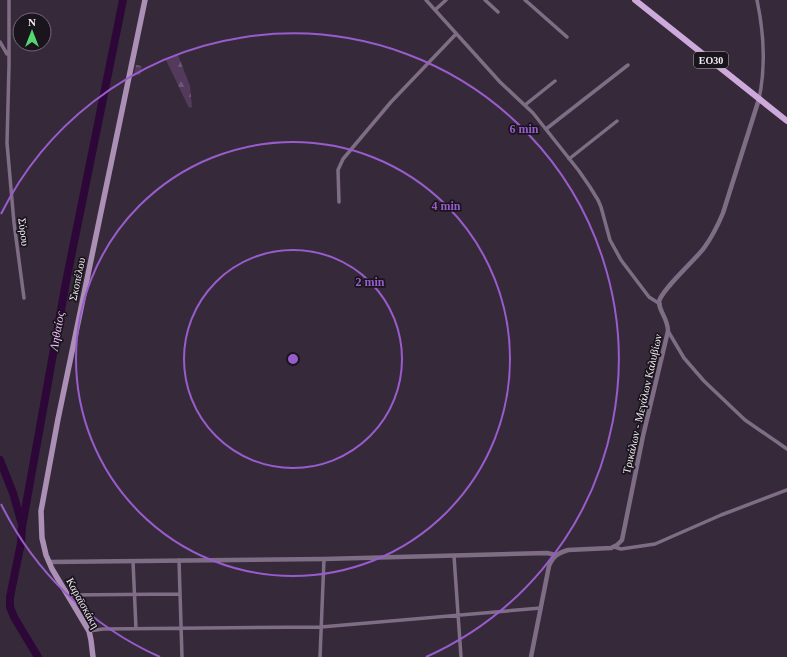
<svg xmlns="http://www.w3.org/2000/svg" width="787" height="657" font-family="Georgia,serif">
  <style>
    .forest { fill: url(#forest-firs) }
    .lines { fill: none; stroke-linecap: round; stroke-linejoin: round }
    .river { stroke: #2e0739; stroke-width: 8 }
    .minor { stroke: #7f6d85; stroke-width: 3.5 }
    .tertiary { stroke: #7f6d85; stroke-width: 4.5 }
    .secondary { stroke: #ac8fb5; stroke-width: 5.5 }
    .primary { stroke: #cea9db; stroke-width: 6 }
    .ring { fill: none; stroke: #995ccd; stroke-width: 2 }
    .labels { text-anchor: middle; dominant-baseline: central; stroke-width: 3.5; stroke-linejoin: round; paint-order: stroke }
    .shield { fill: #1a151c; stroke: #b3acb5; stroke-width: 1 }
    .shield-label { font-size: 10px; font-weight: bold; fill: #f4edf7 }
    .street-label { font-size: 11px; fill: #f4edf7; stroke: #1a151c }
    .water-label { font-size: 12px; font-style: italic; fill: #ebbcfb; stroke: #1a151c }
    .centre { fill: #995ccd; stroke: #1a151c; stroke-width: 2 }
    .ring-label { font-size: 12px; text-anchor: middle; font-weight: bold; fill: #995ccd; stroke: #1a151c; stroke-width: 3.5; stroke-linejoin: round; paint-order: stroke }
  </style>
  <defs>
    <pattern id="forest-firs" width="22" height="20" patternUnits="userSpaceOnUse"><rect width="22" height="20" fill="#53395c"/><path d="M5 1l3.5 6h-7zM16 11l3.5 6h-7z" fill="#6c5674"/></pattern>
  </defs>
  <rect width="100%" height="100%" fill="#362a3a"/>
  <path class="forest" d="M178,55l12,31 2,21 -3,1 -23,-48z
    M136,65l6,1 -2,9 -6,-1z"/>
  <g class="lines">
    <path class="river" d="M0,460l13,33 8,28
      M38,657l-24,-40 -4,-10v-10l11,-54 1,-16 44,-245 57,-282"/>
    <path class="minor" d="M9,0v66l-2,77 7,80 10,75
      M426,0l74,82 33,31 46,58 11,16 8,13 3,7 9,33 11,20 28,37 11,7
      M485,0l13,12
      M525,0l42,37
      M757,0c7,33 9,66 2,99
      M435,10l11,-10
      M0,42l7,12 2,1
      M525,105l30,-24
      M546,129l82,-64
      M569,159l48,-38
      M339,202l-1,-32 5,-11 48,-57 65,-68
      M668,331l16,27 20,23 41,39 42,29
      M614,547l7,2 34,-5 66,-29 66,-25
      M454,556l7,101
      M179,560l3,97
      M133,561l3,68
      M68,595l112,-1
      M89,631l14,-2 218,-2 220,-19
      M320,657l4,-98"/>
    <path class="tertiary" d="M49,562l275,-3 223,-6 9,2
      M531,657l18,-91c4,-10 9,-13 19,-16l43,-2 6,-3 5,-5 21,-104 25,-105c0,-12 -9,-20 -9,-29 1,-11 37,-43 45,-54 8,-11 14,-23 19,-35l36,-114"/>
    <path class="secondary" d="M93,657l-2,-17 -2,-9 -37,-62 -6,-14 -4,-17 -1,-27 17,-92 87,-419"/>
    <path class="primary" d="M635,0l152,121"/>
  </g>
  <g class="ring">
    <circle cx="293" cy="359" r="109"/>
    <circle cx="293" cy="359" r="217"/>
    <path d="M160 657A326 326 0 0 1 1 504M1 214A326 326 0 1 1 426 657"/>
  </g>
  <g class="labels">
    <rect class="shield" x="694" y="52" width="34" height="16" rx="3"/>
    <g class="shield-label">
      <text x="711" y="60">ΕΟ30</text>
    </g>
    <g class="street-label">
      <text transform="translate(24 232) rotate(83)">Σύρου</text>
      <text transform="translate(77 279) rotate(-78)">Σκοπέλου</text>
      <text transform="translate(642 404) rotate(-77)">Τρικάλων - Μεγάλων Καλυβίων</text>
      <text transform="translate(83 603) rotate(61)">Καραϊσκάκη</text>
    </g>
    <g class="water-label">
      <text transform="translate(57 331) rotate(-80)">Ληθαίος</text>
    </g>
  </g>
  <circle cx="293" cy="359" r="6" class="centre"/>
  <g class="ring-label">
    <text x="524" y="133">6 min</text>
    <text x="446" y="210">4 min</text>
    <text x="370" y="286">2 min</text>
  </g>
  <g transform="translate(32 32)"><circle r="19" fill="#1a151c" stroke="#716b74"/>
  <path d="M0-3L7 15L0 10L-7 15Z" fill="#55d671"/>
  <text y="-6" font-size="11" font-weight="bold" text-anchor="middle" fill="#f4edf7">N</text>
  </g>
</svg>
